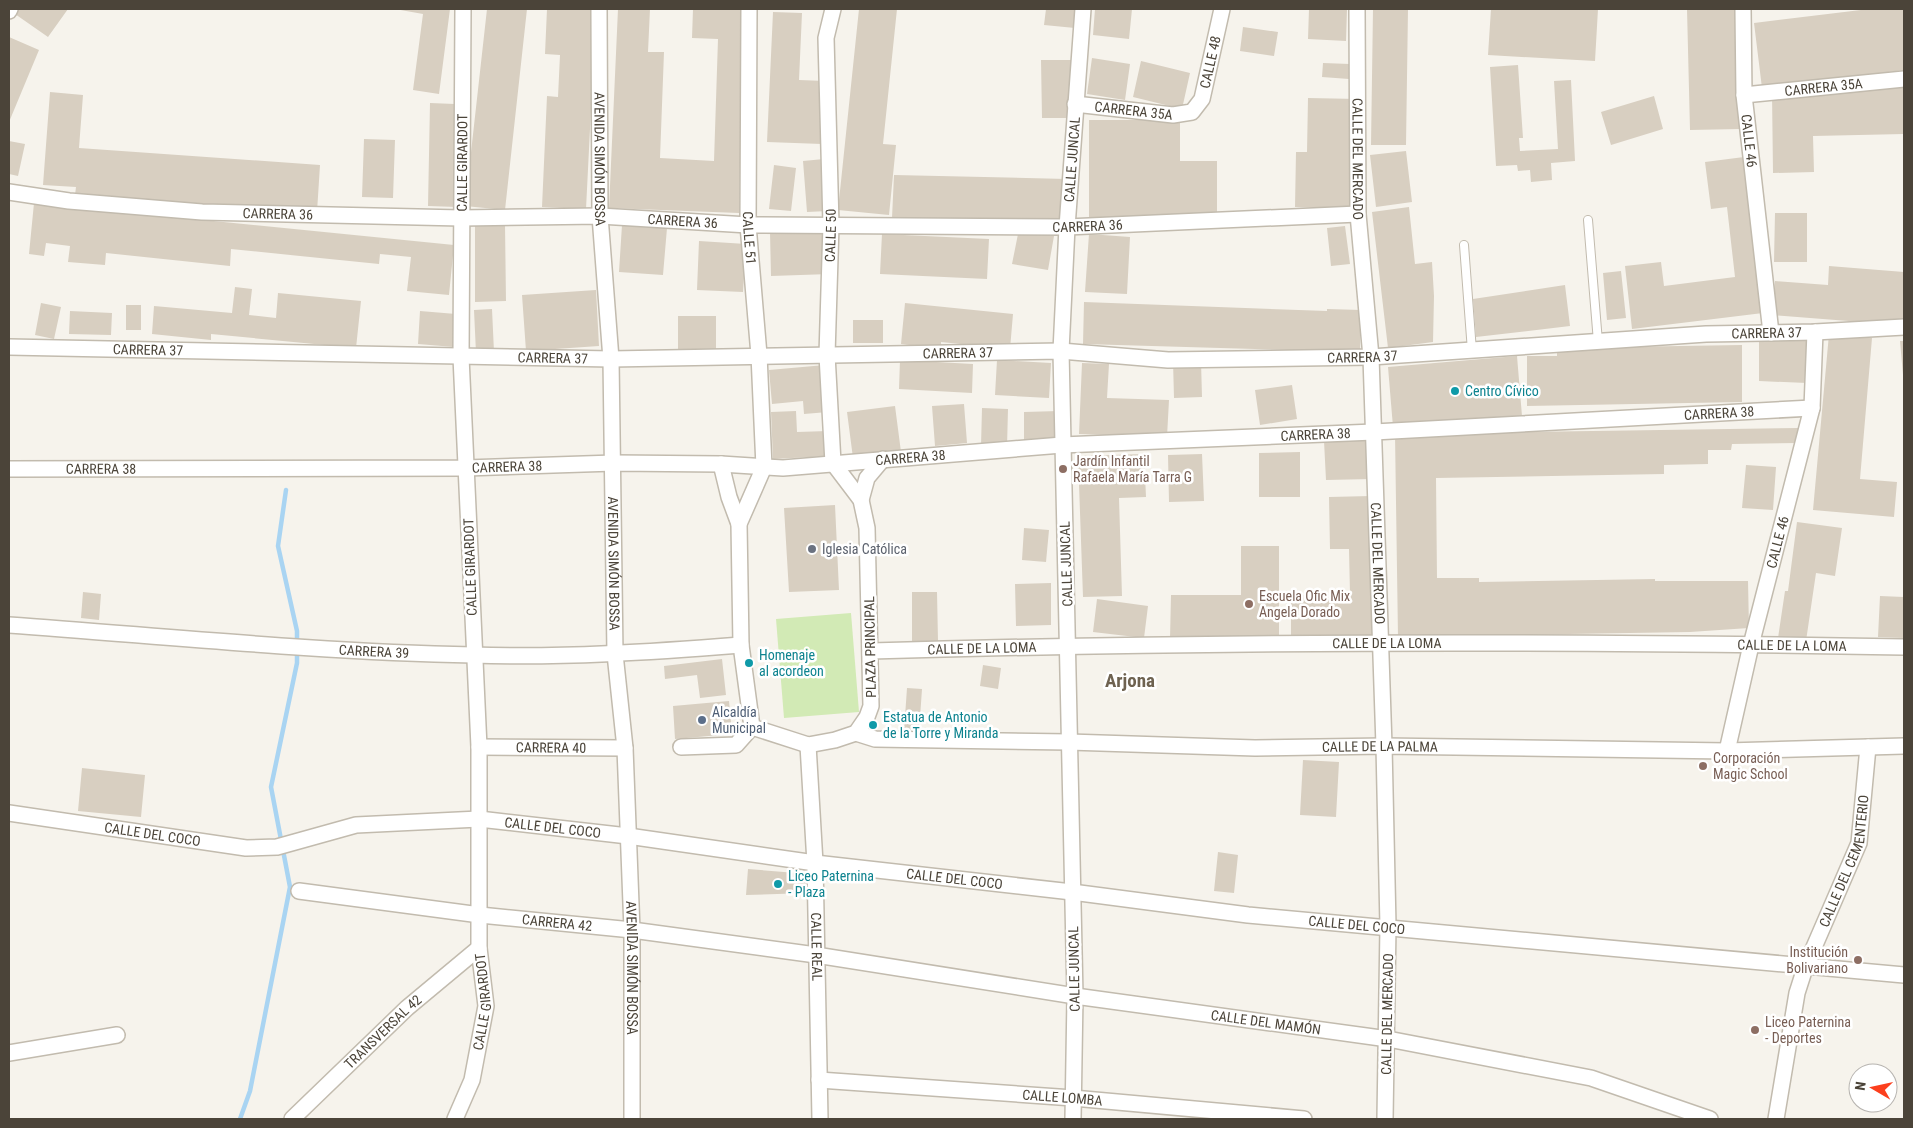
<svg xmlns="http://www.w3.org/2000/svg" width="1913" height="1128" font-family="'Roboto Condensed',sans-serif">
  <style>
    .green { fill: #d2eab5 }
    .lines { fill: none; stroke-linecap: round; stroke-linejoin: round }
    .stream { stroke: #a9d4f2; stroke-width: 4.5 }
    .building { fill: #d8cfc1 }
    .lane-casing { stroke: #c2bbae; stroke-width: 10 }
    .street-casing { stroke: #c2bbae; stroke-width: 18 }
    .lane { stroke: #fff; stroke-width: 8 }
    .street { stroke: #fff; stroke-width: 15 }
    .culture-dot { fill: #0f9aa8; stroke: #fff; stroke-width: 2 }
    .education-dot { fill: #8d6e63; stroke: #fff; stroke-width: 2 }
    .worship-dot { fill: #6b7280; stroke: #fff; stroke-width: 2 }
    .service-dot { fill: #5c6f8a; stroke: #fff; stroke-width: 2 }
    .labels { text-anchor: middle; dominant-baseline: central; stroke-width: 5; stroke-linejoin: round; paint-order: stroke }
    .street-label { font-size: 14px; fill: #4b4439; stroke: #fff }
    .culture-label { font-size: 14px; fill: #0d838f; stroke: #fff; text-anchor: start }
    .education-label { font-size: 14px; fill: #785e54; stroke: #fff; text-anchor: start }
    .worship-label { font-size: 14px; fill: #5b616d; stroke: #fff; text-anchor: start }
    .service-label { font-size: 14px; fill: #4e5e75; stroke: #fff; text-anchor: start }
    .district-label { font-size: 19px; font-weight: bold; fill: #6e6250; stroke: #fff }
  </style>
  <rect width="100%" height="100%" fill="#f6f3ec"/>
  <path class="green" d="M851,613l8,99 -75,6 -8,-99z"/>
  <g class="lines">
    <path class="stream" d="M240,1119l10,-28 40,-204 -19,-100 26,-124v-32l-19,-85 8,-56"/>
  </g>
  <path class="building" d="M19,9h49l-20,28 -33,-23z
    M395,9h55l-11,85 -26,-4 10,-76z
    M487,9h40l-22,201 -40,-4z
    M547,9h49l-10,200 -44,-2 5,-111 11,1 2,-42 -15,-1z
    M618,9h32l-2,43h16l-4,106 54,3 4,-122 -26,-1 1,-29h50l-4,204 -130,-5z
    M859,9h38l-14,135 13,1 -7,70 -51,-5z
    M1046,9h31l-2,19 -31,-3z
    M1095,9h37l-3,30 -36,-4z
    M1309,9h38l-1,32 -38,-2z
    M1373,9h35l-2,136h-35z
    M1491,9h107l-3,52 -107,-6z
    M1687,9h50l3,120 -50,1z
    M1869,9h35v61l-142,18 -8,-65z
    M773,12l29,1 -3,67 26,1 -3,63 -55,-2z
    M1243,27l35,5 -4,24 -34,-5z
    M9,37l30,13 -30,72z
    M1092,58l38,6 -5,36 -38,-6z
    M1041,60h31v58h-30z
    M1141,61l49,12 -8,36 -49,-12z
    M1323,63l27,1 -1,15 -27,-2z
    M1518,65l5,73h-4l1,13 38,-2 -4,-68 17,-1 4,81 -24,2 1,17 -21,2 -1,-12 -12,1 -1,-6 -21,1 -6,-99z
    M1904,86v48l-91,2 1,36 -41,1 -1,-80 94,-2z
    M50,92l33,3 -4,53 241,17 -3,47 -242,-17 1,-8 -33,-2z
    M1654,96l9,33 -52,16 -10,-33z
    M1308,98l50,1 -4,110 -59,-2 1,-55h11z
    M430,103l25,1 -1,48 4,1 -1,54 -29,-1z
    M1089,120h91v41h37v58l-128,1z
    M364,139l31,1 -2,58 -31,-1z
    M9,141l16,3 -7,32 -9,-2z
    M1406,151l6,51 -36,5 -6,-52z
    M1744,157l19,156 -131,16 -7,-63 36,-4 3,24 71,-9 -8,-70 -16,2 -6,-47z
    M824,159l4,52 -21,1 -4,-51z
    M774,165l22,3 -5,43 -22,-2z
    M894,175l173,4 -1,43 -174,-4z
    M34,203l420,42 -5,50 -42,-4 4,-34 -31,-3 -1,10 -148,-15 -1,17 -124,-13 -1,12 -37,-3 2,-16 -24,-3 -2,13 -15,-2z
    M1409,207l6,57 17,-2 2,34 -1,46 -45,6 -16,-136z
    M1775,213h32v49h-33z
    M475,225h30l1,76 -31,1z
    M622,225l45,3 -4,47 -44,-3z
    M1345,226l5,38 -19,2 -4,-38z
    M1019,229l35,7 -6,34 -36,-6z
    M828,231l2,43 -59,2 -1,-44z
    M882,234l107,5 -2,40 -107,-5z
    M1089,234l41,3 -3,57 -42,-2z
    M699,241l47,3 -3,48 -46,-2z
    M1829,266l75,6v51l-30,-3v3l-102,-8 3,-34 53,4z
    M1621,271l5,47 -19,2 -4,-47z
    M1565,285l5,41 -94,11 -3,-38z
    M235,287l17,2 -3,26 27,3 2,-25 83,8 -5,47 -145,-14v6l-59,-6 2,-28 78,7z
    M596,290l3,56 -73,5 -4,-56z
    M1084,302l243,9v-2l34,1 -1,42 -277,-8z
    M41,303l20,4 -7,32 -19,-4z
    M905,303l108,11 -3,35 -69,-7v7l-40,-5z
    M126,305h15v25h-15z
    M492,309l2,43 -18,1 -2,-43z
    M70,311l42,2 -1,22 -42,-1z
    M420,311l36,3 -2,33 -36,-3z
    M678,316h38v38l-38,1z
    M853,320h30v23h-30z
    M1829,334l43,4 -12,141 37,3 -3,35 -81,-7z
    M1791,339l18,1 -2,43 -48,-2v-40z
    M1900,341h4v34h-1z
    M1742,345v57l-215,4v-50h30v-8z
    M1517,356l5,60 -129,11 -5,-60z
    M900,360l73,4 -1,29 -73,-4z
    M997,360l54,3 -2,35 -54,-3z
    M1173,361h28l1,36 -28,1z
    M1082,363l27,1 -2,34 62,2 -2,37 -88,-3z
    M825,365l3,47 -24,2 -1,-13 -31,3 -3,-34z
    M1292,385l5,34 -37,6 -5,-35z
    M964,404l3,39 -32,3 -3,-40z
    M895,406l6,46 -48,6 -6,-46z
    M982,408l26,1 -1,38 -26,-1z
    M796,411l1,21 31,-1 2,25 -57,3 -2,-47z
    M1059,411l1,29 -36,1v-29z
    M1798,428v15l-66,1 -1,6h-23v14l-44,1v9l-228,4 1,100h42v4l176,-3v2h93l1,47 -59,4 -292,5 -3,-203z
    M1371,438l1,41 -46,1 -2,-39z
    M1300,452v45h-41v-44z
    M1144,454l2,43 -27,1 3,98 -39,1 -5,-141z
    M1202,454l2,47 -35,1 -1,-47z
    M1746,465l30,2 -3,43 -31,-2z
    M1371,496l2,144 -82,2v-47l59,-1 -1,-45h-19l-1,-52z
    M835,505l4,85 -50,2 -5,-84z
    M1797,522l45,6 -7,48 -19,-3 -10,68 -28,-3 7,-47h3z
    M1024,528l25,2 -3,32 -24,-2z
    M1241,546h38v94l-109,-1 1,-44h70z
    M1051,583v42l-35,1 -1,-42z
    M83,592l18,2 -2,26 -18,-2z
    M912,592h25l1,49h-26z
    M1880,596l24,1v41l-26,-1z
    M1097,599l51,7 -4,32 -51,-6z
    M722,659l4,36 -26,3 -3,-23 -32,4 -1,-13z
    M983,665l18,3 -3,21 -18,-3z
    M907,688l15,1 -3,43 -15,-1z
    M729,701l3,33 -57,5 -2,-33z
    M1303,760l36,2 -3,55 -36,-2z
    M82,768l63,7 -4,42 -63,-6z
    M1218,852l20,3 -4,38 -20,-2z
    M748,869l61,5 -1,19 -62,2z"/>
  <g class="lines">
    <g class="lane-casing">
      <path id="lane" d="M1588,220l10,122
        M1464,245l8,106"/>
    </g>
    <g class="street-casing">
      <g id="street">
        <path id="s1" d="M599,9l1,207 11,143 4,295 10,94 7,182v189"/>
        <path id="s2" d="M749,9l-1,216 11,130 5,112 -25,57 2,121 11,82 56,18 27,-5 21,-7 11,-16 4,-11 -4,-178 -6,-28 -28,-37 -6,-108 4,-130 -5,-187 7,-29"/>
        <path id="s3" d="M1357,9l1,205 13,143 13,389 4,180 -3,193"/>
        <path id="s4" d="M1743,9l1,86 27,238"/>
        <path d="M9,11l1,-2"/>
        <path id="s5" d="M1744,95l160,-16"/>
        <path id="s6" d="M1075,104l98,11 19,-3 10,-13 20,-90"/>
        <path id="s7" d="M9,192l60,9 133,11 259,6 139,-2 148,9 319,2 291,-13"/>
        <path id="s8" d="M9,347l602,12 450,-8 107,9 203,-3 335,-23 109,-2 89,-5"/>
        <path d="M721,464l8,33 10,27"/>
        <path id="s9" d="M9,469l457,-1 148,-5 107,1 62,4 279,-23 312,-13 438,-24"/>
        <path d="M861,500l6,-22 16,-19"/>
        <path id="s10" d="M9,625c154,11 309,27 464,30 89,3 179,-3 268,-10"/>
        <path id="s11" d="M871,651c344,-10 689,-10 1033,-4"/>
        <path id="s12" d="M856,733l19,6 194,3 186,6 129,-2 343,5 177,-5"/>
        <path id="s13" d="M808,745l7,118 5,256"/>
        <path id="s14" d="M479,747l146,1"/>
        <path d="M681,747l55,-2 16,-18"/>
        <path id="s15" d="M1727,751l24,-106 61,-237 3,-76"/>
        <path id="s16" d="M9,813l237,35 31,-1 79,-22 123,-6 149,17 187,27 257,29 176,23 656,60"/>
        <path id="s17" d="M299,891l181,24 152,15 184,25 259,41 313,43 203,39 119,41"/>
        <path d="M9,1053l108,-18"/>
        <path id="s18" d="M819,1080l254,18 231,21"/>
        <path id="s19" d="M292,1119l115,-111 72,-60"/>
        <path id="s20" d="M455,1119l17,-39 14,-74 -7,-58v-201l-18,-390 2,-348"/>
        <path id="s21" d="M1073,1119l2,-123 -14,-645 6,-124 16,-218"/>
        <path id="s22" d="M1776,1119l21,-126 8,-25 54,-125 9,-96"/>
      </g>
    </g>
    <use href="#lane" class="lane"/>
    <use href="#street" class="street"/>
  </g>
  <g class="culture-dot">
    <circle cx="1455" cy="391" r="5"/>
    <circle cx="749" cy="663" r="5"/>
    <circle cx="873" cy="725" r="5"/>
    <circle cx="778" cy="884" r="5"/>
  </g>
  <g class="education-dot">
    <circle cx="1063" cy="469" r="5"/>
    <circle cx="1249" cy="604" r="5"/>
    <circle cx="1703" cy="766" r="5"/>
    <circle cx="1858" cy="960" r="5"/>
    <circle cx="1755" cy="1030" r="5"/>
  </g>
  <circle class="worship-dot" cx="812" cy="549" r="5"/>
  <circle class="service-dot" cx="702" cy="720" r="5"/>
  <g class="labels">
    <g class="street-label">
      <text stroke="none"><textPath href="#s6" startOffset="172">CALLE 48</textPath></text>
      <text stroke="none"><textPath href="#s5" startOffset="80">CARRERA 35A</textPath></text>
      <text stroke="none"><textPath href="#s6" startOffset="59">CARRERA 35A</textPath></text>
      <text stroke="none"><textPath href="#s4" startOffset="132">CALLE 46</textPath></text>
      <text stroke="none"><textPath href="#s21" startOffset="960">CALLE JUNCAL</textPath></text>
      <text stroke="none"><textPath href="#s3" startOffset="150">CALLE DEL MERCADO</textPath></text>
      <text stroke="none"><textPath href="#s1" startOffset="150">AVENIDA SIMÓN BOSSA</textPath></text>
      <text stroke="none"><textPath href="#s20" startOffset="962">CALLE GIRARDOT</textPath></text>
      <text stroke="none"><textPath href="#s7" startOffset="270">CARRERA 36</textPath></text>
      <text stroke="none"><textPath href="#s7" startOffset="675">CARRERA 36</textPath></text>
      <text stroke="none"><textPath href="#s7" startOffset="1080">CARRERA 36</textPath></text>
      <text stroke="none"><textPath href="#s2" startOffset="1345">CALLE 50</textPath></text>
      <text stroke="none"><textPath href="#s2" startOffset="229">CALLE 51</textPath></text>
      <text stroke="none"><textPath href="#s8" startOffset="1759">CARRERA 37</textPath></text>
      <text stroke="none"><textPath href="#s8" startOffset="139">CARRERA 37</textPath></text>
      <text stroke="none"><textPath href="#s8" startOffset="949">CARRERA 37</textPath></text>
      <text stroke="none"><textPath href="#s8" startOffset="1354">CARRERA 37</textPath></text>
      <text stroke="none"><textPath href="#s8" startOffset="544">CARRERA 37</textPath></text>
      <text stroke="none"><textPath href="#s9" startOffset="1712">CARRERA 38</textPath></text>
      <text stroke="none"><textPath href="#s9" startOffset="1308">CARRERA 38</textPath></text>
      <text stroke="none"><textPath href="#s9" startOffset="902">CARRERA 38</textPath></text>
      <text stroke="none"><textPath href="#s9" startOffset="498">CARRERA 38</textPath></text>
      <text stroke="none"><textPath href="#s9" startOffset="92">CARRERA 38</textPath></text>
      <text stroke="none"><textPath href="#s15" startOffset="215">CALLE 46</textPath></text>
      <text stroke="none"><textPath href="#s1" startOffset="555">AVENIDA SIMÓN BOSSA</textPath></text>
      <text transform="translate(1066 564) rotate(-92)">CALLE JUNCAL</text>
      <text stroke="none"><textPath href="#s3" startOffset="555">CALLE DEL MERCADO</textPath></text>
      <text transform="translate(470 567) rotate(-92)">CALLE GIRARDOT</text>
      <text stroke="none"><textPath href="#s11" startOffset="516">CALLE DE LA LOMA</textPath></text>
      <text stroke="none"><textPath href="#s11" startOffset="921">CALLE DE LA LOMA</textPath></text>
      <text transform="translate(870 647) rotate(-91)">PLAZA PRINCIPAL</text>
      <text stroke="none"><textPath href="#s11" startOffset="111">CALLE DE LA LOMA</textPath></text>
      <text stroke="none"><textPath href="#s10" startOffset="366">CARRERA 39</textPath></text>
      <text stroke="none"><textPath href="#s12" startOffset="525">CALLE DE LA PALMA</textPath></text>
      <text stroke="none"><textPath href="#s14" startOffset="72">CARRERA 40</textPath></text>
      <text stroke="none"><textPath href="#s16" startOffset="550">CALLE DEL COCO</textPath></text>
      <text stroke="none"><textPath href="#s16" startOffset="145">CALLE DEL COCO</textPath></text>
      <text stroke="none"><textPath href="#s22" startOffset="269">CALLE DEL CEMENTERIO</textPath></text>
      <text stroke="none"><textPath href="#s16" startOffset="955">CALLE DEL COCO</textPath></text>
      <text stroke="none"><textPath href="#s17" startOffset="260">CARRERA 42</textPath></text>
      <text stroke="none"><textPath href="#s16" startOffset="1360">CALLE DEL COCO</textPath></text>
      <text stroke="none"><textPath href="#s13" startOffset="202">CALLE REAL</textPath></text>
      <text stroke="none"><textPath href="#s1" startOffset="960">AVENIDA SIMÓN BOSSA</textPath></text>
      <text transform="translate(1074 969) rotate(-91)">CALLE JUNCAL</text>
      <text stroke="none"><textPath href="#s20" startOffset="122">CALLE GIRARDOT</textPath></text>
      <text transform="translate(1387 1014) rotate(-89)">CALLE DEL MERCADO</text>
      <text stroke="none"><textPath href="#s17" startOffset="976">CALLE DEL MAMÓN</textPath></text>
      <text stroke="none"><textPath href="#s19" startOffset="126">TRANSVERSAL 42</textPath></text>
      <text stroke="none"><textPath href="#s18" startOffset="244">CALLE LOMBA</textPath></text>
    </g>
    <g class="culture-label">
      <text x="1465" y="391">Centro Cívico</text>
      <text x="759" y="655">Homenaje<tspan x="759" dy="16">al acordeon</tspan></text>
      <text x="883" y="717">Estatua de Antonio<tspan x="883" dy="16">de la Torre y Miranda</tspan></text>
      <text x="788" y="876">Liceo Paternina<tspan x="788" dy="16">- Plaza</tspan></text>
    </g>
    <g class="education-label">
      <text x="1073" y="461">Jardín Infantil<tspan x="1073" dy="16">Rafaela María Tarra G</tspan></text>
      <text x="1259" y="596">Escuela Ofic Mix<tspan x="1259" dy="16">Angela Dorado</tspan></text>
      <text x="1713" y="758">Corporación<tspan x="1713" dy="16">Magic School</tspan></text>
      <text x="1848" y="952" text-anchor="end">Institución<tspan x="1848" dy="16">Bolivariano</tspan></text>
      <text x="1765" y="1022">Liceo Paternina<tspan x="1765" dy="16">- Deportes</tspan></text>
    </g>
    <g class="worship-label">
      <text x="822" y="549">Iglesia Católica</text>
    </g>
    <g class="service-label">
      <text x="712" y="712">Alcaldía<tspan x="712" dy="16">Municipal</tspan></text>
    </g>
    <g class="district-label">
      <text x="1130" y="680">Arjona</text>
    </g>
  </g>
  <rect width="1913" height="1128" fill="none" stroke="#4b4439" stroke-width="20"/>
  <g transform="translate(1873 1088) rotate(279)"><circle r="24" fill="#ffffff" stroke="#b7b4b0"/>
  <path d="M0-4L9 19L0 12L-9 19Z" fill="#fc3f1d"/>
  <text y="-8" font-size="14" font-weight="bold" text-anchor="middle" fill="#4b4439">N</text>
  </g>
</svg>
